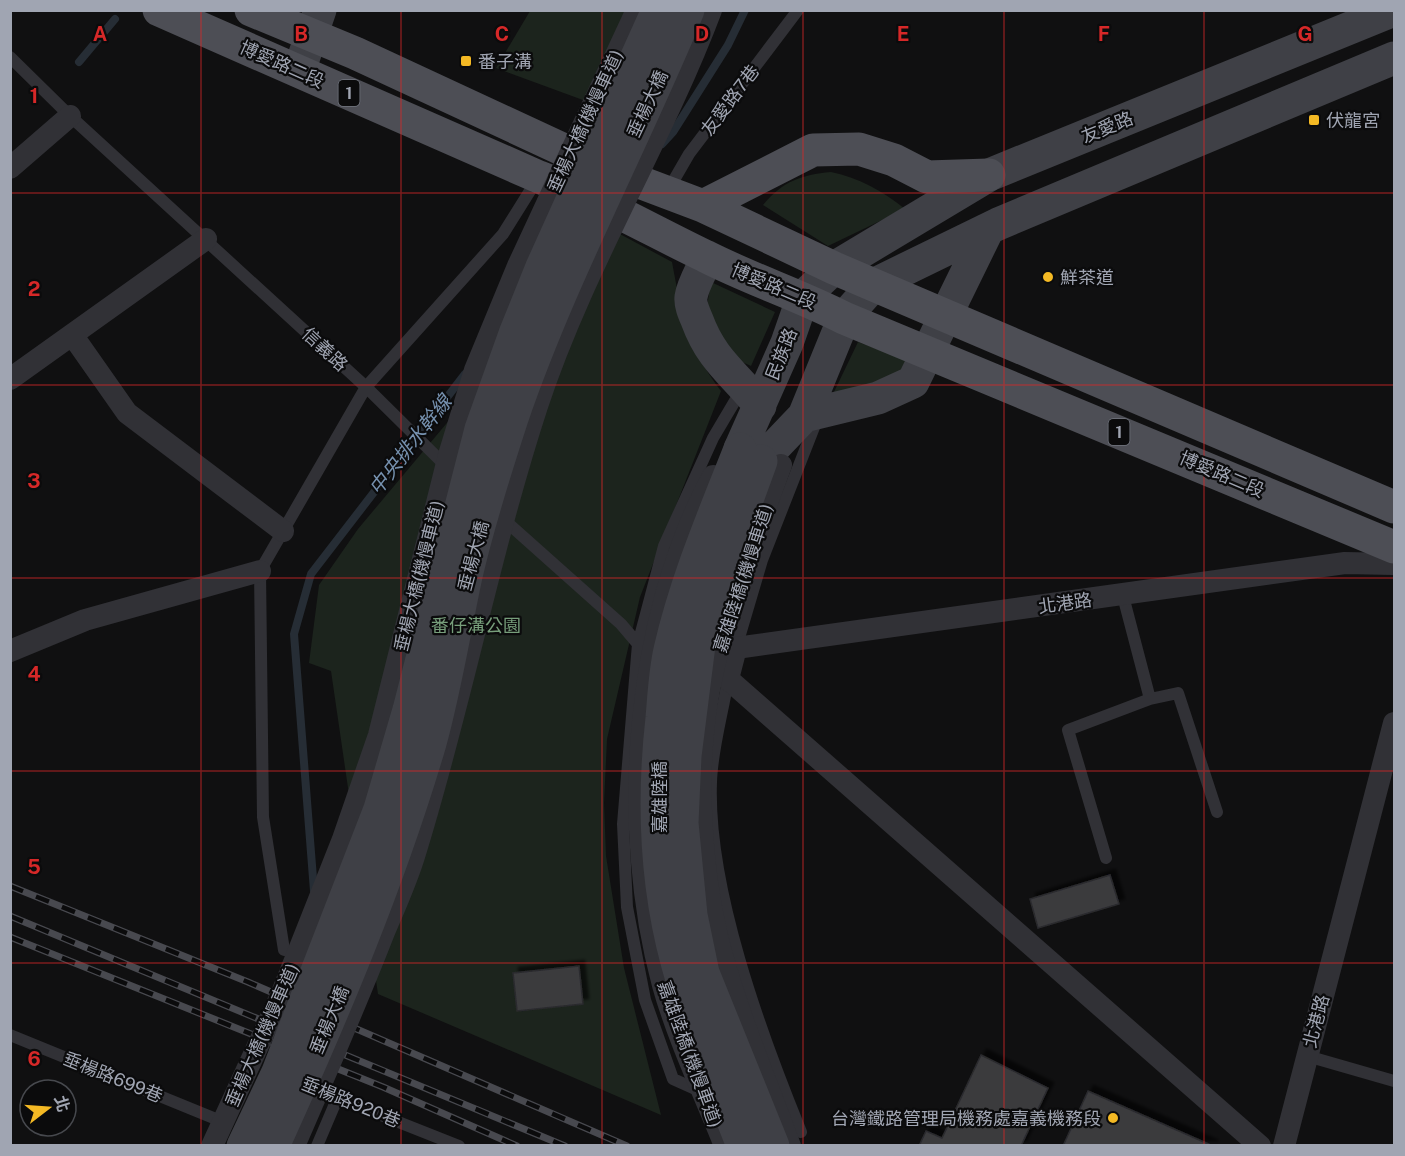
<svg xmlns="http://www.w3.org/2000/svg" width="1405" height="1156" font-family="'Public Sans','Noto Sans TC',sans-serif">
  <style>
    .green { fill: #1c241d }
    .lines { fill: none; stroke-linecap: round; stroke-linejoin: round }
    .stream { stroke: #262d35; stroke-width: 8 }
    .building { fill: #3a3a3e; stroke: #2a2a2d; stroke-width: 1.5; filter: url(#shadow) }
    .lane { stroke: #313136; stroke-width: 12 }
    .street { stroke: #313136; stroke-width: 22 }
    .secondary { stroke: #3f4046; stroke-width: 33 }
    .primary { stroke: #4d4e55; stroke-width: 33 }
    .rail-casing { stroke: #48494f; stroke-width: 7 }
    .rail { stroke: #0b0b0c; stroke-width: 4.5; stroke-dasharray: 14; stroke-linecap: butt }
    .street-bridge { stroke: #313136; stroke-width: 22 }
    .secondary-bridge { stroke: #3f4046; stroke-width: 33 }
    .grid { fill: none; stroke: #d62828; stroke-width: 1.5; stroke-opacity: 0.55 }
    .poi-dot { fill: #f4b924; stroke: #0b0b0c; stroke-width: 2 }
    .labels { text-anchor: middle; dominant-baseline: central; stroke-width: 4.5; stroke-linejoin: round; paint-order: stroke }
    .shield { fill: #0b0b0c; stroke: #737780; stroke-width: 1.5 }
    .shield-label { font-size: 16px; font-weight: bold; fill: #a0a5b2 }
    .poi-label { font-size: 18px; fill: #a0a5b2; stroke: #0b0b0c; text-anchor: start }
    .street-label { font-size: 18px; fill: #a0a5b2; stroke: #0b0b0c }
    .park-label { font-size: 18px; fill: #779e7b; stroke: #0b0b0c }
    .water-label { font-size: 20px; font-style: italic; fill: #7691af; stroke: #0b0b0c }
    .grid-label { font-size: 20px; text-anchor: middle; font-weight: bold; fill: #d62828; stroke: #0b0b0c; stroke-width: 4.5; stroke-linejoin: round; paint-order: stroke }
  </style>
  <defs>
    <filter id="shadow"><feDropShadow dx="5.5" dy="-5.5" stdDeviation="1.5" flood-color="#0009"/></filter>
  </defs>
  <rect width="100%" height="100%" fill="#101011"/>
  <path class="green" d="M530,11h136l-64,96 -106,-39z
    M831,172c28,6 52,19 74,37l-77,37 -65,-41c20,-24 38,-30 68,-33z
    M618,233l54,29c10,54 15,84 49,129l-81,206 -33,142 -3,64 2,53 18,112 37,147 -283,-121 -47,-323 -22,-8 10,-78 39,-56 140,-167z
    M711,282l64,30 -24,54 -22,-10 -22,-50z
    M858,342l49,18 -11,18 -63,16z"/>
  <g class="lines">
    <path class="stream" d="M79,62l36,-43
      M662,144l11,-12 55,-87 17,-35
      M314,891l-20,-257 17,-60 154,-200"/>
  </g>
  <path class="building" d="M1110,875l9,29 -81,24 -8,-29z
    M579,966l4,38 -66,7 -4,-38z
    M981,1055l67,33 -27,58h-102l7,-15 16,7z
    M1088,1091l125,55h-150z"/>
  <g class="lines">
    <path class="lane" d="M10,57l60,59 296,271 83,82
      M667,192l22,-38 109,-144
      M501,517l120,107 17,20
      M736,648l26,-88 56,-143
      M728,679c-5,33 -16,69 -17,103 -4,106 50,252 90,350l-19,-7
      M1150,699l28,-6 39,119
      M1106,858l-38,-128 82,-31 -27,-103
      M284,950l-21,-133 -3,-246 106,-184 137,-153 35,-56
      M10,1035l206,84
      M1307,1056l87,25
      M315,1089l144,57
      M702,1092l-29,-13 -28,-79 -18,-93 -4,-83 15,-180 26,-98 49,-108 29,-49
      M317,1146l20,-47"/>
    <path class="street" d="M10,168l60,-52
      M73,336l54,77 156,118
      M10,379l196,-140
      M10,651l75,-31 175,-49
      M1260,1146l-532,-467 8,-31 609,-85 49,1
      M1284,1146l110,-423"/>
    <path class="secondary" d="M299,71l21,-61
      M707,258c-5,12 -14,26 -16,39 -1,7 3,16 6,23 15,41 37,53 63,86
      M804,416l74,-18 35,-16 74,-151
      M740,449l47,-106 16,-46 31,-29 155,-93 405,-165
      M761,461l43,-45 40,-98 29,-33 125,-61 396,-166"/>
    <path class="primary" d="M159,10l380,167c58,22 110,52 166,79 45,23 94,39 139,62l550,229
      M251,10l104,43 250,116 98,37 131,62 560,239
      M703,206l110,-56 46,-1 35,11 33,17 62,-2"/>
    <g class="rail-casing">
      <path id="rail" d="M10,886l238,96 379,164
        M10,916l555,230
        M10,937l373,150 134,59"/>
    </g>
    <use href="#rail" class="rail"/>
    <path class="street-bridge" d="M781,465c-27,74 -57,148 -72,225 -15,80 -9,180 11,258 18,67 46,133 70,198
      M713,476c-78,144 -93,351 -50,509 15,54 41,108 62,161
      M212,1146l70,-153 61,-154 36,-104 70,-280 26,-85 43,-104 119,-256
      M294,1146c31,-71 62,-142 90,-214 11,-26 23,-52 31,-79 46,-148 74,-300 122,-447 45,-137 123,-261 174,-396"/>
    <path class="secondary-bridge" d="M740,449c-26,66 -54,131 -70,201 -5,22 -6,45 -8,68 -9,80 -6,166 15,244 17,62 42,123 66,184
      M761,461l-52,143 -10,41 -14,111 -3,67 9,92 12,58 70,173
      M243,1146l35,-74 102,-263 29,-99 72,-281 34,-95 27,-67 116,-257
      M273,1146c60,-132 116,-264 157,-403 15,-54 24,-111 36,-167 12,-52 29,-106 46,-158 48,-140 119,-270 176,-408"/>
  </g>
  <path class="grid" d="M201,10v1136M401,10v1136M602,10v1136M803,10v1136M1004,10v1136M1204,10v1136M10,193h1384M10,385h1384M10,578h1384M10,771h1384M10,963h1384"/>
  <g class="poi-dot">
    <rect x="460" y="55" width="12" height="12" rx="3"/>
    <rect x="1308" y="114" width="12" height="12" rx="3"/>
    <circle cx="1048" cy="277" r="6"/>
    <circle cx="1113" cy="1118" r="6"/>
  </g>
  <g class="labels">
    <g class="shield">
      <rect x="338.5" y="80" width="21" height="26" rx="4.5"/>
      <rect x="1108.5" y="419" width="21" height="26" rx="4.5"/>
    </g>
    <g class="shield-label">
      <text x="349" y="93">1</text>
      <text x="1119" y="432">1</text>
    </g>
    <g class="poi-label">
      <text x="478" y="61">番子溝</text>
      <text x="1326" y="120">伏龍宮</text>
      <text x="1060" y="277">鮮茶道</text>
      <text x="1101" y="1118" text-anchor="end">台灣鐵路管理局機務處嘉義機務段</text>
    </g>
    <g class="street-label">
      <text transform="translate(282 64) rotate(24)">博愛路二段</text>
      <text transform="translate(730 100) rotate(-53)">友愛路7巷</text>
      <text transform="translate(647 104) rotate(-65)">垂楊大橋</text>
      <text transform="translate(585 121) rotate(-65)">垂楊大橋(機慢車道)</text>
      <text transform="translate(1107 127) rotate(-22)">友愛路</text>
      <text transform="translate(774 286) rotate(23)">博愛路二段</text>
      <text transform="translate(325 349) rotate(43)">信義路</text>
      <text transform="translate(781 354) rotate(-68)">民族路</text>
      <text transform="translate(1222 474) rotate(23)">博愛路二段</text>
      <text transform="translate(473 556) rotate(-75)">垂楊大橋</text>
      <text transform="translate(419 576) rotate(-76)">垂楊大橋(機慢車道)</text>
      <text transform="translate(743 578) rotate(-72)">嘉雄陸橋(機慢車道)</text>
      <text transform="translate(1065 603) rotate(-8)">北港路</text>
      <text transform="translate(659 797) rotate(-90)">嘉雄陸橋</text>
      <text transform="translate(329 1020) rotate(-67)">垂楊大橋</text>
      <text transform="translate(1316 1021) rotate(-75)">北港路</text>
      <text transform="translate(262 1035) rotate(-66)">垂楊大橋(機慢車道)</text>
      <text transform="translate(690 1054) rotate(70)">嘉雄陸橋(機慢車道)</text>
      <text transform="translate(113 1077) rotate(22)">垂楊路699巷</text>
      <text transform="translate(351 1102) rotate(22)">垂楊路920巷</text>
    </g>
    <g class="park-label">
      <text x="476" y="625">番仔溝公園</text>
    </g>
    <g class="water-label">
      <text transform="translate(410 445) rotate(-52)">中央排水幹線</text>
    </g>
  </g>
  <g class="grid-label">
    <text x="100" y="41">A</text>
    <text x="301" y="41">B</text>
    <text x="502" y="41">C</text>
    <text x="702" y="41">D</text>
    <text x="903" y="41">E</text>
    <text x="1104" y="41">F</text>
    <text x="1305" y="41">G</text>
    <text x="34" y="103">1</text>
    <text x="34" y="296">2</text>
    <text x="34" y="488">3</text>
    <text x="34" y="681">4</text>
    <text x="34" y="874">5</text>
    <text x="34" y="1066">6</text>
  </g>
  <rect width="1405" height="1156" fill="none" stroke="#a0a5b2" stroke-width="24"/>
  <g transform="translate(48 1108) rotate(73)"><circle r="28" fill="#0b0b0c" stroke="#47494e" stroke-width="1.5"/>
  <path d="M0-4.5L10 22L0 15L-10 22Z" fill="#f4b924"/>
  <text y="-9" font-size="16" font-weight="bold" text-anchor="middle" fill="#a0a5b2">北</text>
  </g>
</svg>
